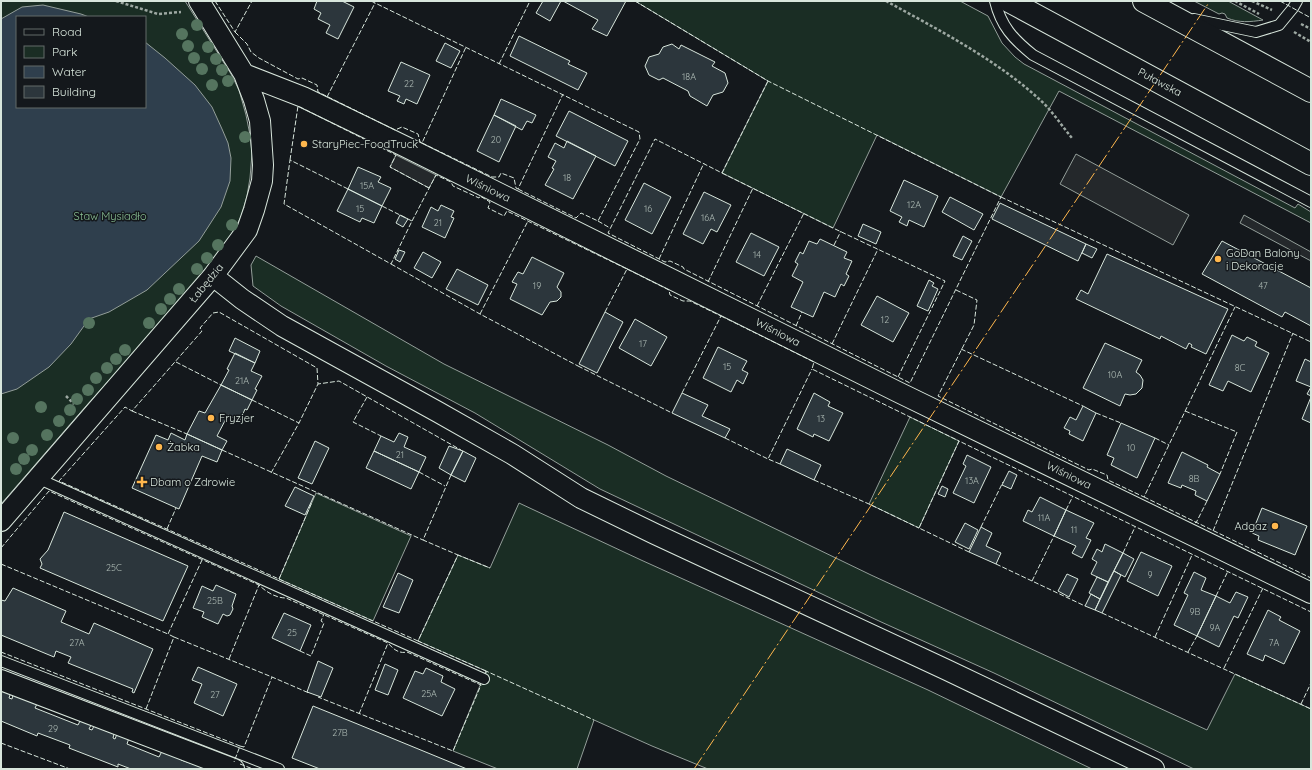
<svg xmlns="http://www.w3.org/2000/svg" width="1312" height="770" font-family="Quicksand,sans-serif">
  <style>
    .green { fill: #1a2d24; stroke: #939e99; fill-rule: evenodd }
    .parking { fill: #24282b; stroke: #939e99 }
    .water { fill: #2f3f4d; stroke: #939e99 }
    .building { fill: #2c363c; stroke: #d8e6dc }
    .lines { fill: none; stroke-linecap: round; stroke-linejoin: round }
    .service-casing { stroke: #d8e6dc; stroke-width: 12 }
    .minor-casing { stroke: #d8e6dc; stroke-width: 22 }
    .primary-casing { stroke: #d8e6dc; stroke-width: 24 }
    .path { stroke: #9da8a2; stroke-width: 2.5; stroke-dasharray: 3 2; stroke-linecap: butt }
    .service { stroke: #14181c; stroke-width: 10 }
    .minor { stroke: #14181c; stroke-width: 20 }
    .primary { stroke: #14181c; stroke-width: 22 }
    .fence { stroke: #d8e6dc; stroke-width: 1; stroke-dasharray: 5 2; stroke-linecap: butt }
    .power { stroke: #ffb74d; stroke-width: 1; stroke-dasharray: 14 3 2 3; stroke-linecap: butt }
    .tree { fill: #55745f }
    .poi-dot { fill: #ffb74d; stroke: #14181c; stroke-width: 1.5 }
    .labels { text-anchor: middle; dominant-baseline: central; stroke-width: 3; stroke-linejoin: round; paint-order: stroke }
    .number-label { font-size: 9px; fill: #adbab4 }
    .street-label { font-size: 11px; fill: #d8e6dc; stroke: #14181c }
    .poi-label { font-size: 11px; fill: #d8e6dc; stroke: #14181c; text-anchor: start }
    .park-label { font-size: 11px; fill: #8ac095; stroke: #14181c }
  </style>
  <rect width="100%" height="100%" fill="#14181c"/>
  <path class="green" d="M1,1h184l46,73 8,16 7,25 4,20 2,18 -2,25 -3,18 -6,21 -13,23 -45,58 -97,108 -85,98zM17,17h128v90h-128z
    M635,1h325l28,15 14,27 13,14 9,7 271,144 3,-4 13,8v11l-252,-132 -58,106 -124,-62 -44,93 -111,-55 46,-92z
    M1194,1h34l35,19c-13,2 -24,3 -36,-2l-2,-4 -3,-1 -3,1z
    M256,256l188,108 164,81 58,31 205,99 336,155 28,-56 76,35v60h-117l-200,-96 -115,-52 -279,-132 -125,-76 -89,-47 -105,-60 -28,-20 -2,-21z
    M910,417l49,24 -40,87 -50,-24z
    M316,493l95,43 -38,85 -94,-42z
    M519,503l122,57 287,130 164,79h-384l-56,-23 -58,-26 -17,49h-79l-45,-18 33,-80 -68,-30 40,-86 32,13z"/>
  <path class="parking" d="M1076,154l113,61 -16,30 -113,-61z
    M396,155l40,20 -7,13 -39,-21z
    M1244,215l67,37v9l-71,-38z"/>
  <path class="water" d="M43,5l38,9 8,3h-72v90h128v-65l20,16 30,27 17,22 10,22 6,14 3,15 -1,23 -9,26 -22,34 -52,49 -38,22 -20,7 -18,25 -22,23 -32,22 -16,5v-375l21,-12z"/>
  <path class="building" d="M317,1h25l12,6 -16,32 -12,-6 4,-8 -12,-6 3,-6 -7,-4z
    M543,1h18l-11,20 -14,-8z
    M563,1h63l-19,35 -15,-7 6,-9z
    M519,36l51,25 -2,3 19,9 -9,17 -68,-34z
    M445,43l15,8 -9,17 -15,-7z
    M672,44l7,5 2,-4 34,17 -3,4 13,7 3,10 -5,9 -10,3 -6,11 -17,-10 -2,-5 -25,-13 -4,2 -10,-5 -4,-9 4,-9 10,-3 4,-7z
    M401,62l29,13 -13,29 -11,-5 -2,5 -7,-3 3,-5 -12,-5z
    M501,99l35,16 -4,8 -5,-2 -5,9 -28,-15z
    M569,111l59,30 -13,25 -59,-30z
    M494,115l22,11 -17,36 -22,-11z
    M567,141l29,15 -23,43 -28,-14 9,-16 -2,-1 4,-7 -8,-4 7,-14 9,5z
    M358,167l23,10 -3,5 13,6 -9,18 -34,-17z
    M904,180l34,16 -14,31 -15,-7 -2,6 -8,-4 3,-5 -12,-6z
    M644,183l27,14 -19,37 -27,-14z
    M348,189l34,17 -8,17 -12,-5 -2,4 -23,-11z
    M704,192l27,13 -14,27 -6,-3 -8,15 -20,-10z
    M950,197l33,17 -9,16 -32,-18z
    M1000,203l86,41 -8,17 -86,-42z
    M441,205l13,6 -3,6 3,1 -9,20 -23,-11 9,-20 7,4z
    M400,215l8,4 -5,8 -7,-4z
    M863,224l18,8 -5,12 -18,-8z
    M751,233l28,14 -15,29 -28,-14z
    M963,236l9,5 -10,19 -9,-4z
    M820,239l27,13 -3,6 8,3 -6,13 3,2 -5,10 -3,-2 -6,13 -11,-5 -11,25 -22,-10 12,-25 -11,-6 6,-12 -3,-2 5,-10 3,2 6,-13 8,3z
    M1222,241l89,47v38l-26,-14 -3,5 -80,-43z
    M1086,244l11,5 -5,9 -10,-5z
    M399,250l6,2 -5,10 -5,-3z
    M423,252l18,10 -9,16 -18,-10z
    M1107,254l121,55 -22,45 -15,-7 1,-2 -3,-2 -3,6 -25,-13 -1,3 -84,-40 5,-9 7,4z
    M532,257l32,16 -7,14 4,5v5l-4,4 -7,1 -8,13 -32,-16 7,-15 -5,-2 6,-10 5,2z
    M457,269l31,16 -10,20 -32,-16z
    M929,280l5,3 -2,3 6,3 -10,22 -11,-5z
    M877,296l32,17 -16,29 -32,-17z
    M605,312l18,10 -26,51 -18,-9z
    M635,319l32,18 -16,29 -32,-18z
    M1232,335l12,6 3,-4 10,5 -2,4 14,7 -18,39 -23,-11 -5,10 -14,-6z
    M235,338l25,13 -5,12 -26,-12z
    M1105,343l37,17 -6,12 4,3 3,5 -1,8 -6,6 -6,1 -5,-1 -5,12 -37,-18z
    M718,347l29,14 -5,9 6,3 -5,11 -6,-4 -6,12 -28,-14z
    M235,353l20,10 -4,8 11,5 -7,13 2,1 -5,10 -31,-15 8,-15 -2,-1z
    M1305,359l6,3v34l-4,-2 4,-7 -15,-6z
    M221,385l31,15 -5,10 -2,-1 -5,12 -12,-6 -11,21 10,5 -5,9 -35,-16 12,-23 6,2z
    M682,393l26,12 -6,11 28,13 -5,9 -53,-25z
    M814,393l16,9 -2,4 15,7 -14,28 -15,-7 -1,3 -16,-8z
    M1311,397v26l-9,-4z
    M1083,406l13,7 -13,28 -14,-7 1,-3 -6,-3 6,-11 6,3z
    M1121,423l34,15 -18,40 -26,-13 3,-7 -7,-3z
    M171,433l14,7 2,-6 35,16 -5,12 -15,-6 -23,53 -47,-21 24,-53 12,5z
    M399,433l9,4 -4,10 22,10 -7,15 -45,-21 7,-15 13,6z
    M315,441l14,7 -17,36 -14,-6z
    M449,446l14,5 -12,24 -12,-7z
    M787,449l34,16 -7,15 -34,-16z
    M374,451l45,21 -8,17 -45,-21z
    M463,451l13,7 -11,24 -14,-7z
    M1182,452l26,13 -1,2 13,7 -13,27 -12,-6 1,-4 -14,-6 -1,3 -13,-5z
    M967,455l24,12 -17,36 -21,-10 13,-27 -3,-2z
    M1009,471l8,4 -6,14 -9,-4z
    M942,486l6,3 -3,8 -7,-3z
    M295,487l19,9 -9,19 -20,-9z
    M1040,497l26,13 -12,26 -31,-15 5,-11 4,2z
    M1262,508l45,18 -12,29 -37,-15 1,-4 -7,-3z
    M1066,510l28,13 -8,15 5,2 -9,18 -10,-5 4,-7 -22,-10z
    M64,512l124,54 -25,55 -123,-53 2,-4 -2,-5 8,-9z
    M965,523l13,7 -9,19 -14,-7z
    M981,527l11,6 -6,13 15,7 -5,11 -27,-12z
    M1105,544l18,9 -15,29 -17,-8 6,-12 -5,-3 5,-10 5,3z
    M1141,552l31,14 -14,30 -31,-15z
    M1123,553l11,6 -9,18 -11,-6z
    M1114,571l7,4 -19,38 -7,-3z
    M1194,572l12,6 -5,12 15,6 -19,40 -23,-11 14,-30 -4,-2z
    M398,573l15,7 -14,33 -16,-6z
    M1067,574l11,5 -9,18 -11,-6z
    M1097,577l11,5 -8,17 -11,-6z
    M216,585l20,9 -4,12 1,3 -3,6 -3,1 -4,-2 -5,10 -16,-7 2,-5 -11,-4 9,-22 11,5z
    M13,588l53,23 -5,11 28,12 5,-11 59,26 -19,44 -2,-1 1,-3 -65,-26 3,-6 -15,-6 -2,6 -53,-22v-35l4,1z
    M1236,592l12,5 -10,21 -4,-2 -15,31 -22,-11 19,-40 14,7z
    M1091,594l9,5 -5,11 -10,-4z
    M1268,610l13,7 -2,3 21,11 -16,33 -19,-9 -2,6 -16,-7z
    M284,613l27,12 -11,26 -28,-13z
    M318,661l15,7 -12,29 -14,-5z
    M385,664l13,6 -10,25 -13,-5z
    M198,667l39,17 -14,32 -29,-13 8,-19 -10,-4z
    M426,668l17,8 -2,6 14,7 -13,27 -39,-18 12,-27 8,3z
    M1,688l10,4 -2,6 3,1 1,-4 24,9 -2,4 43,17 3,-6 11,4 -3,6 3,1 2,-4 20,8 -1,4 2,1 2,-5 12,4 -2,6 32,13 3,-6 19,7v2l27,9h-77l-13,-5v3l-49,-19 1,-3 -32,-12 -1,3 -36,-15z
    M313,706l42,17 112,46h-147l-28,-11z"/>
  <g class="lines">
    <g class="service-casing">
      <path id="service" d="M995,1c6,25 18,38 38,54l278,147
        M1194,19l62,13 23,-7 14,-17 4,-7
        M37,478l447,201
        M1,661l278,108"/>
    </g>
    <g class="minor-casing">
      <path id="minor" d="M244,74l59,23 103,50 492,245 413,201
        M213,276l29,23 40,27 156,86 74,42 69,44 74,36 292,136 207,99
        M1,521l212,-245 34,-46 7,-20 8,-29 1,-16 -3,-44 -6,-21 -10,-26 -45,-73
        M1,680l233,89"/>
    </g>
    <g class="primary-casing">
      <path id="primary" d="M1009,1l302,163
        M1144,1l167,90"/>
    </g>
    <path class="path" d="M116,1l42,13 23,-2
      M886,1c51,28 109,58 152,97 13,11 23,27 34,40
      M1235,1l24,13
      M1252,1l20,9
      M1301,24l10,5
      M1294,32l17,10
      M66,396l8,8"/>
    <use href="#service" class="service"/>
    <use href="#minor" class="minor"/>
    <use href="#primary" class="primary"/>
    <path class="fence" d="M215,1l20,31 17,-31
      M371,1l268,131 1,7 -42,82 -17,-8 -5,5 -58,-29
      M635,1l133,80 233,116 -91,186 -226,-114 -1,-2 -13,-6 -5,1 -57,-29 47,-94 67,34 46,-92
      M1280,1l31,17
      M235,32l12,12 4,8 8,6 39,21 4,-1 15,7 1,7 77,38 7,-3 16,7 2,8 2,1 44,-96
      M499,64l31,-63
      M327,97l48,-94
      M422,143l70,34h7l2,-4 13,5 2,10 2,1 45,-95
      M290,160l8,-54 98,49 -6,12 39,21
      M722,173l111,55 112,53 -47,96
      M348,189l-58,-29 -6,44 107,60 21,-43 -30,-15
      M1001,197l310,145
      M412,221l24,-46 15,7 2,4 26,12 1,-2 10,6 -2,6 16,8 3,-5 120,58 -22,43
      M598,221l12,7
      M834,245l7,-14
      M659,259l45,-96
      M391,264l89,50 98,52
      M627,269l42,21 1,5 13,6h7l31,15 -39,77
      M708,282l45,-94
      M956,290l21,10 -3,25 -36,71 151,74 3,-1 15,6 1,5 36,17 91,-190
      M757,306l47,-93
      M480,314l48,-93
      M721,316l93,46 -2,7 147,72
      M796,326l6,-14
      M832,344l46,-95
      M961,349l122,57
      M176,362l45,23
      M578,366l94,47
      M367,397l-14,25 28,14
      M252,400l47,23
      M132,411l55,23
      M1185,411l52,21 -17,42
      M1096,413l25,10
      M725,438l43,21
      M1155,438l14,7
      M222,450l201,90
      M780,464l-12,-5 44,-90
      M419,472l26,14
      M271,473l28,-50 19,-39
      M451,475l-28,65 35,15
      M814,480l55,24 50,24
      M1144,497l167,81
      M1066,510l7,-14
      M1195,522l1,1 11,-22
      M981,527l22,-45
      M167,529l9,-21
      M1213,531l80,-198
      M1,548l48,-57 210,94c7,7 17,13 27,13l102,45c5,6 11,11 19,9l74,33 -28,66 -135,-54
      M969,552l-50,-24 40,-87 352,171
      M1123,553l12,-26
      M1,564l167,70
      M996,564l89,42
      M279,579l33,-77
      M1032,581l22,-45
      M1216,596l12,-25
      M1102,613l209,96
      M174,637l98,40 37,16
      M1155,637l37,-82
      M418,641l-359,-160 66,-74 7,4 70,-80 -2,-3 13,-15 6,-1 98,56 1,16 21,-3 122,69
      M300,651l11,5 13,-33 -3,-2 3,-7
      M1,652l239,94 -6,16
      M1188,652l9,-16
      M229,659l30,-74
      M1224,668l39,-80
      M486,671l-68,-30 40,-86 32,13
      M486,673v-2l108,49
      M1301,704l10,-21
      M146,709l28,-72 -6,-3 34,-74
      M359,714l29,-71
      M1,743l69,26
      M240,746l4,1 28,-70
      M240,764l13,5"/>
    <path class="power" d="M694,769l516,-768"/>
  </g>
  <g class="tree">
    <circle cx="197" cy="25" r="6"/>
    <circle cx="182" cy="34" r="6"/>
    <circle cx="188" cy="46" r="6"/>
    <circle cx="208" cy="47" r="6"/>
    <circle cx="194" cy="58" r="6"/>
    <circle cx="216" cy="59" r="6"/>
    <circle cx="202" cy="69" r="6"/>
    <circle cx="222" cy="70" r="6"/>
    <circle cx="228" cy="81" r="6"/>
    <circle cx="212" cy="85" r="6"/>
    <circle cx="245" cy="137" r="6"/>
    <circle cx="232" cy="225" r="6"/>
    <circle cx="218" cy="245" r="6"/>
    <circle cx="207" cy="258" r="6"/>
    <circle cx="197" cy="269" r="6"/>
    <circle cx="179" cy="289" r="6"/>
    <circle cx="170" cy="299" r="6"/>
    <circle cx="161" cy="309" r="6"/>
    <circle cx="89" cy="323" r="6"/>
    <circle cx="149" cy="323" r="6"/>
    <circle cx="125" cy="350" r="6"/>
    <circle cx="116" cy="359" r="6"/>
    <circle cx="107" cy="368" r="6"/>
    <circle cx="96" cy="378" r="6"/>
    <circle cx="88" cy="390" r="6"/>
    <circle cx="77" cy="399" r="6"/>
    <circle cx="41" cy="407" r="6"/>
    <circle cx="70" cy="410" r="6"/>
    <circle cx="59" cy="421" r="6"/>
    <circle cx="47" cy="435" r="6"/>
    <circle cx="13" cy="438" r="6"/>
    <circle cx="32" cy="450" r="6"/>
    <circle cx="24" cy="459" r="6"/>
    <circle cx="16" cy="469" r="6"/>
  </g>
  <g class="poi-dot">
    <circle cx="304" cy="144" r="4"/>
    <circle cx="1218" cy="259" r="4"/>
    <circle cx="211" cy="418" r="4"/>
    <circle cx="159" cy="447" r="4"/>
    <path d="M140 476h4v4h4v4h-4v4h-4v-4h-4v-4h4z"/>
    <circle cx="1275" cy="526" r="4"/>
  </g>
  <g class="labels">
    <g class="number-label">
      <text x="689" y="76">18A</text>
      <text x="409" y="83">22</text>
      <text x="496" y="139">20</text>
      <text x="567" y="177">18</text>
      <text x="367" y="185">15A</text>
      <text x="914" y="204">12A</text>
      <text x="360" y="208">15</text>
      <text x="648" y="208">16</text>
      <text x="708" y="217">16A</text>
      <text x="438" y="222">21</text>
      <text x="757" y="254">14</text>
      <text x="537" y="285">19</text>
      <text x="1263" y="285">47</text>
      <text x="885" y="319">12</text>
      <text x="643" y="343">17</text>
      <text x="727" y="366">15</text>
      <text x="1240" y="367">8C</text>
      <text x="1115" y="374">10A</text>
      <text x="242" y="380">21A</text>
      <text x="821" y="418">13</text>
      <text x="1131" y="447">10</text>
      <text x="400" y="454">21</text>
      <text x="1194" y="478">8B</text>
      <text x="972" y="480">13A</text>
      <text x="1044" y="517">11A</text>
      <text x="1074" y="529">11</text>
      <text x="114" y="567">25C</text>
      <text x="1150" y="574">9</text>
      <text x="215" y="600">25B</text>
      <text x="1195" y="611">9B</text>
      <text x="1215" y="627">9A</text>
      <text x="292" y="632">25</text>
      <text x="77" y="642">27A</text>
      <text x="1274" y="642">7A</text>
      <text x="429" y="693">25A</text>
      <text x="215" y="694">27</text>
      <text x="53" y="728">29</text>
      <text x="340" y="732">27B</text>
    </g>
    <g class="street-label">
      <text transform="translate(1160 82) rotate(28)">Puławska</text>
      <text transform="translate(488 188) rotate(26)">Wiśniowa</text>
      <text transform="translate(206 283) rotate(-51)">Łabędzia</text>
      <text transform="translate(778 332) rotate(27)">Wiśniowa</text>
      <text transform="translate(1069 475) rotate(26)">Wiśniowa</text>
    </g>
    <g class="poi-label">
      <text x="312" y="144">StaryPiec-FoodTruck</text>
      <text x="1226" y="253">GoDan Balony<tspan x="1226" dy="13">i Dekoracje</tspan></text>
      <text x="219" y="418">Fryzjer</text>
      <text x="167" y="447">Żabka</text>
      <text x="150" y="482">Dbam o Zdrowie</text>
      <text x="1267" y="526" text-anchor="end">Adgaz</text>
    </g>
    <g class="park-label">
      <text x="110" y="216">Staw Mysiadło</text>
    </g>
  </g>
  <rect width="1312" height="770" fill="none" stroke="#d8e6dc" stroke-width="4"/>
  <rect x="16" y="16" width="130" height="92" fill="#14181c" stroke="#626a69"/>
  <rect x="24" y="29" width="20" height="6" fill="#14181c" stroke="#626a69"/>
  <text x="52" y="36" font-size="12" fill="#d8e6dc">Road</text>
  <rect x="24" y="46" width="20" height="12" fill="#1a2d24" stroke="#626a69"/>
  <text x="52" y="56" font-size="12" fill="#d8e6dc">Park</text>
  <rect x="24" y="66" width="20" height="12" fill="#2f3f4d" stroke="#626a69"/>
  <text x="52" y="76" font-size="12" fill="#d8e6dc">Water</text>
  <rect x="24" y="86" width="20" height="12" fill="#2c363c" stroke="#626a69"/>
  <text x="52" y="96" font-size="12" fill="#d8e6dc">Building</text>
</svg>
